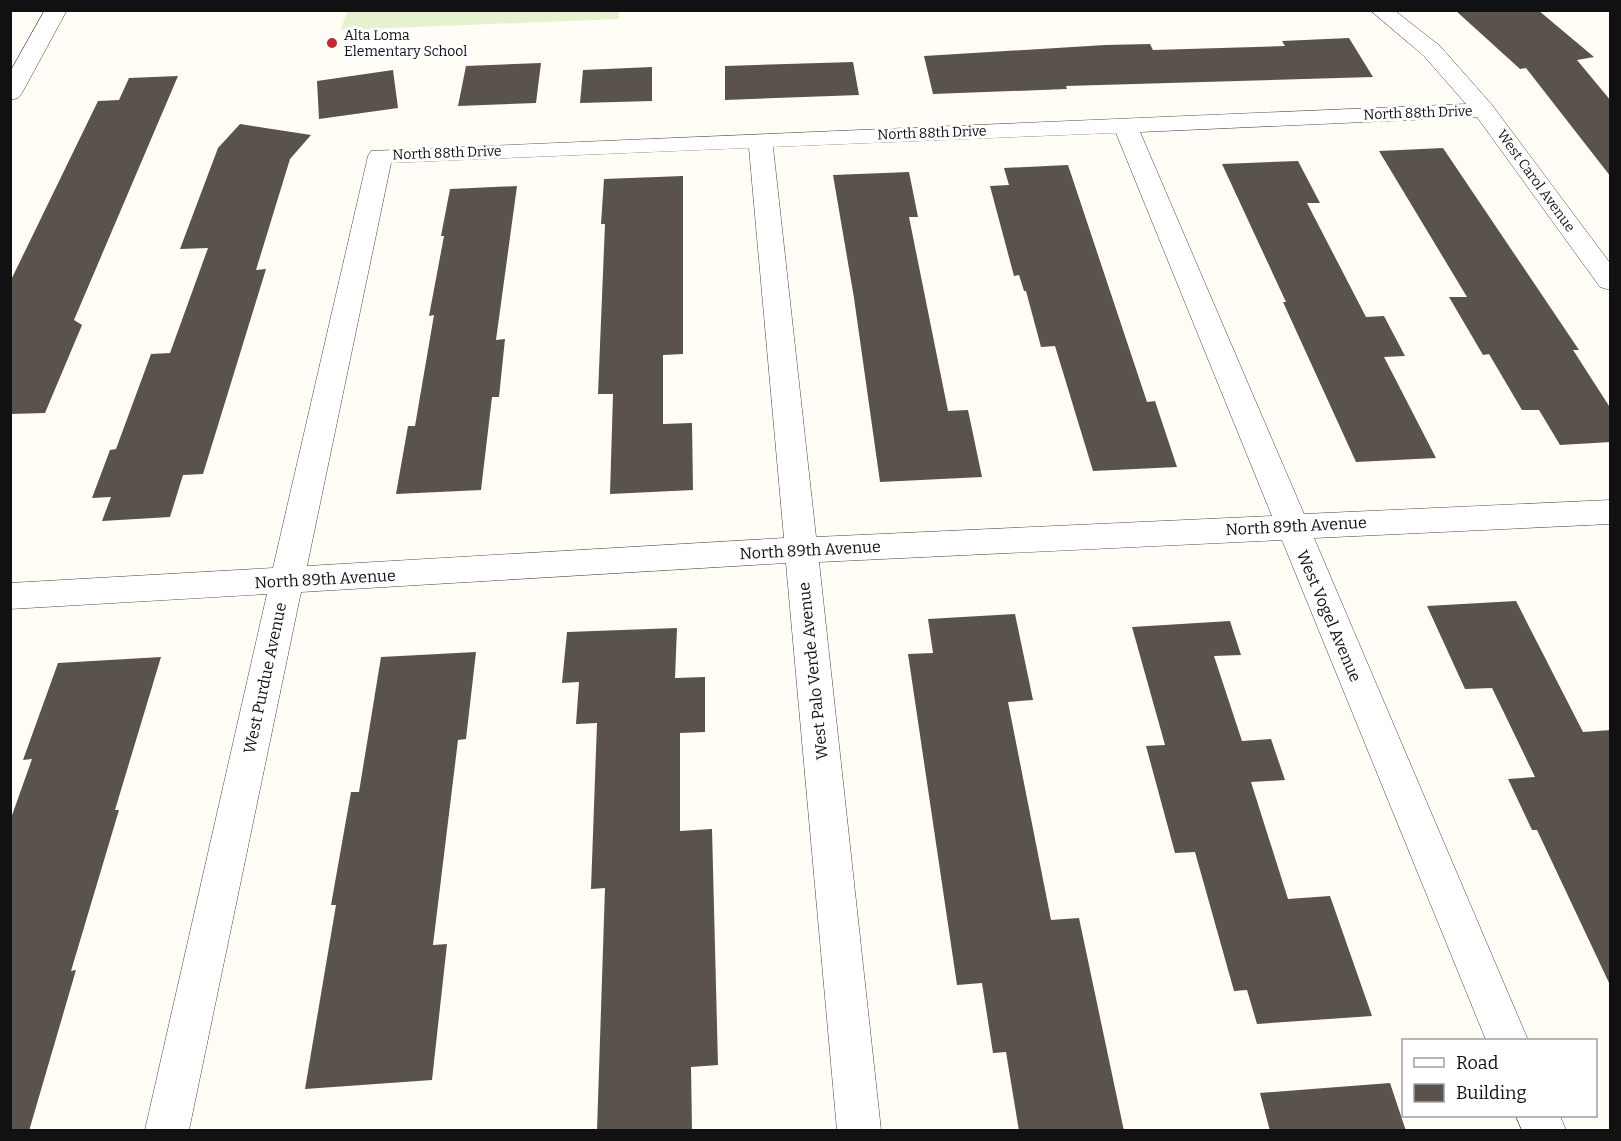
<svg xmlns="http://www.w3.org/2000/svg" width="1621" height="1141" font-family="Bitter,serif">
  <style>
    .pitch { fill: #e6f2cf }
    .building { fill: #5a524d }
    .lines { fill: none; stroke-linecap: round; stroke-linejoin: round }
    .minor-casing { stroke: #444; stroke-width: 1 }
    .tertiary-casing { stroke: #444; stroke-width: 1 }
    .minor { fill: #fff; fill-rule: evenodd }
    .tertiary { fill: #fff; fill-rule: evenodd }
    .poi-dot { fill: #c4262e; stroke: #fff; stroke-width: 2 }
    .labels { text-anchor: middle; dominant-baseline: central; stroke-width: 6; stroke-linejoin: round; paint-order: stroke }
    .far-poi-label { font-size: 14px; fill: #111; stroke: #fff; text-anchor: start }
    .far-street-label { font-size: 14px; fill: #111; stroke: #fff }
    .street-label { font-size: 16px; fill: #111; stroke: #fff }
  </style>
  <rect width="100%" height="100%" fill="#fffdf5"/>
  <path class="pitch" d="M347,11l272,-1v9l-278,11z"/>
  <path class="building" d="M1455,10h83l56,47 -17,3 34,41v76l-85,-109 -6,1z
    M1349,38l24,39 -307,9 1,3 -134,5 -9,-38 181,-11 45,-1 3,6 132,-4 -3,-5z
    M853,62l6,33 -134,5v-34z
    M541,63l-5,40 -78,3 8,-40z
    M652,67v34l-72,2 3,-33z
    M393,70l5,38 -79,11 -2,-38z
    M178,76l-104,244 8,5 -37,88 -35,1v-132l88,-181 21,-1 10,-22z
    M240,124l71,11 -21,24 -34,111 10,-1 -63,205 -20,1 -13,42 -68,4 9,-24 -19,1 18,-48 6,-1 35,-95 19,-1 38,-105 -28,1 38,-101z
    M1443,148l136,202h-6l38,59v33l-51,3 -21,-35h-17l-33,-56 -6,1 -34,-58h18l-88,-146z
    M1298,161l22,42h-13l59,114 18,-1 21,40 -21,1 52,101 -80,4 -73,-160h3l-64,-138z
    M1068,165l79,237 8,-1 22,66 -84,4 -38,-125 -14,1 -15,-56h-2l-5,-16 -5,1 -24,-90 19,-1 -5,-17z
    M909,172l9,45h-9l39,194 20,-1 14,67 -102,5 -26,-184 -21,-123z
    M683,176v178l-20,1v69l29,-1 1,67 -83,4 3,-100h-15l7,-170h-4l3,-45z
    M517,186l-21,154 9,-1 -6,58h-7l-11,93 -85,4 12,-68h7l19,-111 -5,1 15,-80h-3l9,-47z
    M1516,601l67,131 28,-2v257l-74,-157h-5l-24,-51 27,-2 -43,-89 -27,1 -38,-83z
    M1015,614l18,86 -25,2 43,218 28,-2 45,213h-105l-13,-79 -13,1 -11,-70 -25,2 -49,-331 25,-1 -5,-34z
    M1230,621l11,34 -27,1 28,85 29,-2 14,41 -34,2 37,117 42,-3 42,120 -115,8 -10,-34 -13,1 -39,-139 -20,1 -29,-107 19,-1 -33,-118z
    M677,628l-2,50 30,-1v55l-25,1v98l32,-2 6,236 -27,2 1,64h-95l8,-243 -14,1 6,-166 -21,1 3,-42 -17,1 5,-51z
    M476,652l-10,87 -8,1 -25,205 14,-1 -15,136 -127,9 31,-184h-5l20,-113h8l22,-135z
    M161,657l-46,153h4l-48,161 5,-1 -47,161h-19v-310l22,-62 -9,1 35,-97z
    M1390,1083l16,48h-136l-10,-38z"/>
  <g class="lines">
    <g class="minor-casing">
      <path id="minor" d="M1370,10h24l46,36 52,59 118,158v27l-10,-3 -123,-170 -337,15 164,382 306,-14v24l-296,14 214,502h-42l-204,-500 -463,22 62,568h-44l-51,-567 -485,29 -112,538h-44l122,-536 -257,15v-26l263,-15 95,-412 3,-5 1095,-47 -42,-48zM1116,133l156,383 -456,21 -43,-390zM749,148l35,390 -477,28 84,-403z
        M1516,1116h44l6,14h-44z"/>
    </g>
    <g class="tertiary-casing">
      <path id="tertiary" d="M45,10h22l-45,83 -4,5 -8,2v-28z"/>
    </g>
    <use href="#minor" class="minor"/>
    <use href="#tertiary" class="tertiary"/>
  </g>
  <circle class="poi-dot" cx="332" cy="43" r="6"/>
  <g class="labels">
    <g class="far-poi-label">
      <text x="344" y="35">Alta Loma<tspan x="344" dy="16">Elementary School</tspan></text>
    </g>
    <g class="far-street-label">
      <text transform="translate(1418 113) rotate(-2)">North 88th Drive</text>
      <text transform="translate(932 133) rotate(-2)">North 88th Drive</text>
      <text transform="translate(447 153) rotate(-2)">North 88th Drive</text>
      <text transform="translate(1536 181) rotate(54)">West Carol Avenue</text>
    </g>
    <g class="street-label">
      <text transform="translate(1296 526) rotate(-3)">North 89th Avenue</text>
      <text transform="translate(810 550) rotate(-3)">North 89th Avenue</text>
      <text transform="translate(325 579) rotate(-3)">North 89th Avenue</text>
      <text transform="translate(1329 616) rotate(67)">West Vogel Avenue</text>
      <text transform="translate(813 671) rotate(-96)">West Palo Verde Avenue</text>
      <text transform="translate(265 678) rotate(-78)">West Purdue Avenue</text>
    </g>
  </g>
  <rect width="1621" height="1141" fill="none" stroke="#111111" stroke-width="24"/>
  <rect x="1402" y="1039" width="195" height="78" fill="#ffffff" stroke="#a0a0a0" stroke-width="1.5"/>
  <rect x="1414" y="1058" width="30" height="9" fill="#ffffff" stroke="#a0a0a0" stroke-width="1.5"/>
  <text x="1456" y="1069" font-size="18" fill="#111111">Road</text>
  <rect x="1414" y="1084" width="30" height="18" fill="#5a524d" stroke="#a0a0a0" stroke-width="1.5"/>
  <text x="1456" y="1099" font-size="18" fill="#111111">Building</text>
</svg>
